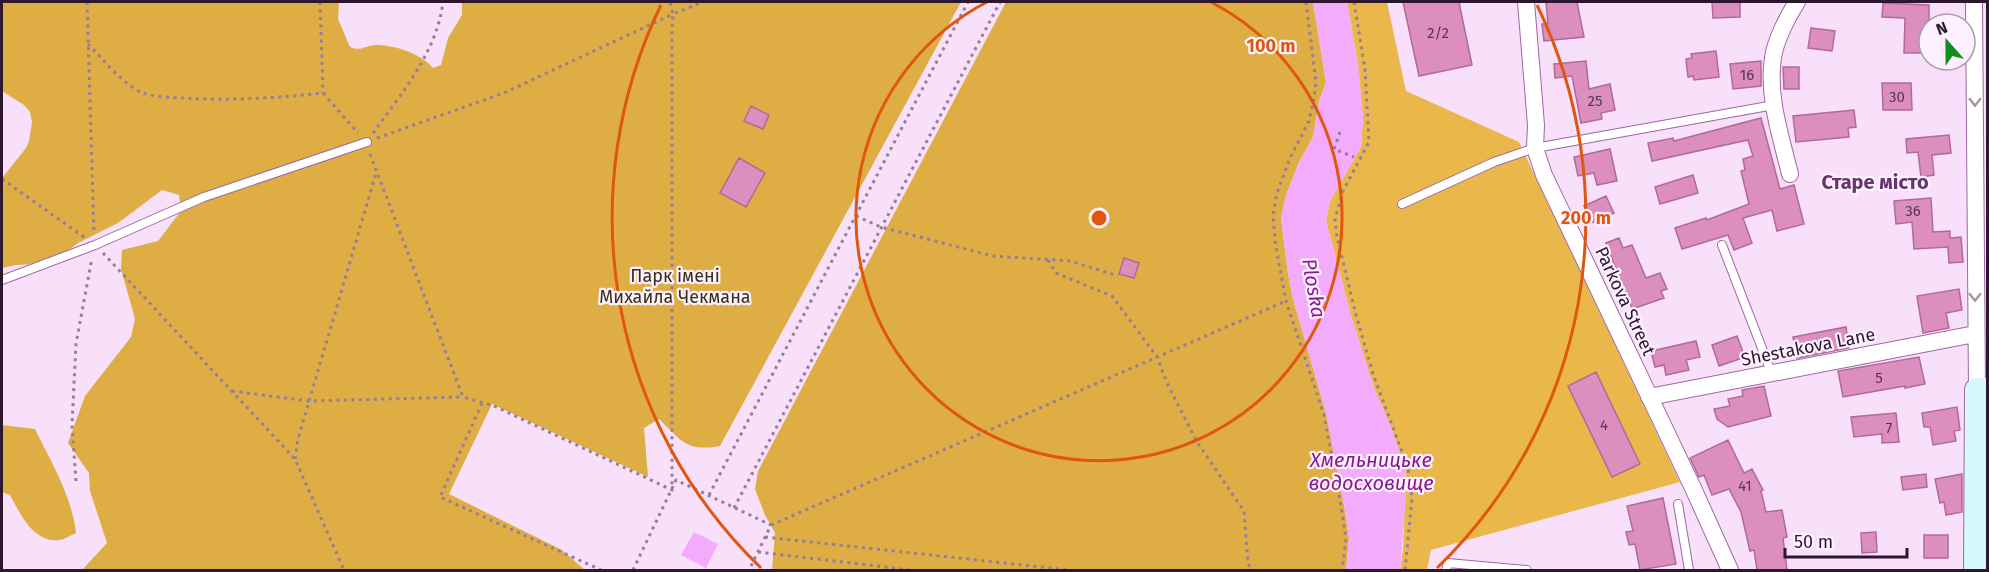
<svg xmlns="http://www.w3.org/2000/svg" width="1989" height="572" font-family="'Fira Sans',sans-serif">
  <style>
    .green { fill: #eab74b }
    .forest { fill: #dead44 }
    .water { fill: #f3abfb }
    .building { fill: #dc8fbe; stroke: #b26996; stroke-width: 1.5 }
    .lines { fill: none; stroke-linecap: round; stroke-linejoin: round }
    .lane-casing { stroke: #9e67a4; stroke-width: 10 }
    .street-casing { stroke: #9e67a4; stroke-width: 18 }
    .secondary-casing { stroke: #9e67a4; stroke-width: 26 }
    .path { stroke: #957e97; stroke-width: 3; stroke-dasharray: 3 4.5; stroke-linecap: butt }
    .lane { stroke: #fff; stroke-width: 8 }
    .street { stroke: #fff; stroke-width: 16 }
    .secondary { stroke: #d6f9fc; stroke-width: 24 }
    .oneway { stroke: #a097a1 }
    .ring { fill: none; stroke: #df560e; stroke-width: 3 }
    .labels { text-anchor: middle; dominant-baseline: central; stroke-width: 4.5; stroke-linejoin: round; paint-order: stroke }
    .number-label { font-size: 15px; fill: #593553 }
    .park-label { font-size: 18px; fill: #392e17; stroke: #fef1ff }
    .street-label { font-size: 18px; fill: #2d172f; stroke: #fef1ff }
    .neighbourhood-label { font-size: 20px; font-weight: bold; fill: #67346d; stroke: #fef1ff }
    .water-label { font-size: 20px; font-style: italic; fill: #861993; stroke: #fef1ff }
    .centre { fill: #df560e; stroke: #fef1ff; stroke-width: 3 }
    .ring-label { font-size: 18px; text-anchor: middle; font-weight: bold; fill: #df560e; stroke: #fef1ff; stroke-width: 4.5; stroke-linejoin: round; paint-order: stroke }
  </style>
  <rect width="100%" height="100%" fill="#f8e0fa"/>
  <path class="green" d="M1347,2h40l19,89 113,51 161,340 -249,68 -4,20h-27l3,-20 3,-80 -14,-40 -18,-42 -22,-69 -26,-98 4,-20 31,-54 2,-30 -5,-53z"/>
  <path class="forest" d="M2,2h337l-1,17 12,28c12,5 15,-2 27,-2 17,0 45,9 56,23l8,-3 7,-27 14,-23v-13h499l-241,444c-34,6 -38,-5 -61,-27l-15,9 4,49 -156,-73 -43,90 113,56 23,20h-503l25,-27 -17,-52 -1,-18 -21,-30 17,-47 46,-59 4,-18 -14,-50 1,-19 36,-9 23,-30 -2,-16 -17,-5 -44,33 -40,20 -26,20 -36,2 -14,3v-90l24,-30 3,-7 3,-19 -2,-10 -6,-7 -22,-14z
    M1006,2h307l13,81 -7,18 -6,36 -14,25 -13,33 -5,23 7,56 5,25 33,114 18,92 5,33 -3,32h-574l3,-37 -10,-18 -10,-26 3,-18z
    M2,425l33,4c16,33 37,67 41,104 -5,2 -12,7 -17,7 -26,3 -39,-27 -49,-45l-8,-3z"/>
  <path class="water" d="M1313,2h34l11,62 5,53 -2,30 -31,54 -4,20 26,98 22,69 18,42 14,40v25l-6,75h-54l3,-32 -5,-33 -18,-92 -33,-114 -5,-25 -7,-56 5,-23 13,-33 14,-25 6,-36 7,-18z
    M694,532l24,12 -12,24 -25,-13z"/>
  <path class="building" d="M1403,2h56l13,63 -53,11z
    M1546,2h31l7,35 -40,4 -2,-17h6z
    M1712,2h28v15l-27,1z
    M1883,3l46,2v48h-25l1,-35 -23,-1z
    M1811,28l24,3 -3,20 -24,-3z
    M1716,51l3,26 -25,3 -1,-4 -5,1 -2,-18 6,-1 -1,-4z
    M1586,61l3,28 21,-5 5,26 -14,3 1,6 -21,4 -9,-47 -17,2 -1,-14z
    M1761,61v25l-28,3 -3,-25z
    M1783,67h16v22h-15z
    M1882,83h29l1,27h-29z
    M751,106l18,9 -6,14 -19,-8z
    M1854,110l2,17 -8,1 1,9 -53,5 -3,-26z
    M1761,118l19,71 14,-4 10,39 -27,7 -5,-21 -29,8 9,25 -18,7 -6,-15 -46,14 -7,-21 31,-10 1,2 42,-16 -8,-33 4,-1 -2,-11 10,-3 -5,-16 -96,21 -4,-18 25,-5 1,3z
    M1949,135l2,18 -19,2 2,20 -13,2 -3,-25 -11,1 -1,-14z
    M1610,149l7,32 -20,4 -3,-12 -16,3 -4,-19z
    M739,158l26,15 -19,34 -26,-14z
    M1693,175l5,18 -38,11 -5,-17z
    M1606,196l8,17 -23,10 -7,-17z
    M1931,198l2,34 17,-1v7l11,-1 2,25 -14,1 -1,-16 -34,2 -2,-27 -16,2 -2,-23z
    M1619,238l4,10 9,-3 14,33 14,-5 7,16 -6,2 3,7 -32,11 -2,-6 -5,2 -6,-16 4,-2 -17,-44z
    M1124,258l15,5 -5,15 -15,-4z
    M1959,289l3,21 -16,3 3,15 -26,5 -6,-37z
    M1846,327l3,21 -52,10 -4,-21z
    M1737,336l8,21 -26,9 -7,-21z
    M1696,341l4,16 -14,3 3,10 -23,5 -2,-10 -9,2 -4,-16z
    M1919,357l6,27 -20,4v-2l-62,11 -5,-26z
    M1596,372l44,92 -28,13 -44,-91z
    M1764,386l7,30 -43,11 -11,-8 -3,-10 16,-3 -2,-7 15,-3 -1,-6z
    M1957,407l3,23 -6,1 2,10 -23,4 -3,-18h-6l-2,-14z
    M1896,413l3,29 -17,1v-9l-28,3 -3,-20z
    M1728,440l16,33 8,-4 11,21 -2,1 5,21 16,-2 5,27 -4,1 4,32h-30l-3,-20 -4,1 -9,-39 -12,-23 -17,6 -8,-20 -5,2 -9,-19z
    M1926,474l1,13 -24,3 -2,-13z
    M1962,474v38l-16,3 -2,-13 -4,1 -5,-24z
    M1663,498l13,66 -36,6 -5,-26 -6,1 -3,-13 7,-1 -6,-25z
    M1876,532l1,20 -15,1 -1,-20z
    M1924,535h24v23h-24z"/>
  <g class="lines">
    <g class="lane-casing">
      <path id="lane" d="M1402,204l92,-42 41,-14 239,-43
        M1722,245l50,129
        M2,280l93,-35 109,-48 163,-55
        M1678,504l11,66
        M1446,570l2,-7 79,7"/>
    </g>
    <g class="street-casing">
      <path id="street" d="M1526,2l10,123 -1,23 9,27 149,313 37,82
        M1974,2l3,388
        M1790,174c-9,-37 -23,-78 -17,-116 2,-17 15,-42 24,-56
        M1649,397l326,-63"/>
    </g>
    <g class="secondary-casing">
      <path id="secondary" d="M1976,570l1,-180h11"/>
    </g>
    <path class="path" d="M87,2l7,232
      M320,2l3,91
      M1306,2l10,80 -2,16 -5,23 -19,37 -13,35 -4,22 2,26 11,60 38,114 17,91 5,33 -4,31
      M1354,2l11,67 4,73 -26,49 -8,28 2,18 18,74 18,63 35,94 4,30 -7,72
      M88,44c14,14 36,42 55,49 12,4 28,5 41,5 46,3 93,0 139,-5l35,40
      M1340,132l-6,17 20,8
      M373,133c28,-39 64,-81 70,-131
      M377,138l127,-45 169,-79 -3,-12
      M370,154l93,243 31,9 178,84v-461l1,-15 30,-12
      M2,179l82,58
      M856,216l25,11 112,29 77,5 48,15
      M103,253l192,206 49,111
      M1048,260l8,13 56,23 45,61 10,26 30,59 47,69 4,53 4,6
      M232,391l77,10 154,-4
      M482,403l-42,94 161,73
      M295,459l3,-20 78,-266
      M76,481l-4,-56 4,-81 16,-86
      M709,495l259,-493
      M734,508l266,-506
      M771,525l515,-224
      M765,537l304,33
      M758,552l152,18
      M633,570l43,-90 95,45 -22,45"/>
    <use href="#lane" class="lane"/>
    <use href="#street" class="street"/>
    <use href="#secondary" class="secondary"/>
  </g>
  <defs><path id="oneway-chevron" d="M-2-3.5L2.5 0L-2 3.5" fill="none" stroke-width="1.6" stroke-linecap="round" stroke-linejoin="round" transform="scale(1.5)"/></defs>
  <g class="oneway">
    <use href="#oneway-chevron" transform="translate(1975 102) rotate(90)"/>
    <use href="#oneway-chevron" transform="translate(1975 297) rotate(90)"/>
  </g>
  <g class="ring">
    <path d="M1211 2A243 243 0 1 1 987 2"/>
    <path d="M761 568A487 487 0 0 1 661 5M1537 5A487 487 0 0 1 1437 568"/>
  </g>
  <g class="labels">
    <g class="number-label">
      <text x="1438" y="33">2/2</text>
      <text x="1747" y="75">16</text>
      <text x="1897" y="97">30</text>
      <text x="1595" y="101">25</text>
      <text x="1913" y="211">36</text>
      <text x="1879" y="378">5</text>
      <text x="1604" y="425">4</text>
      <text x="1889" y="428">7</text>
      <text x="1745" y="486">41</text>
    </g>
    <g class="park-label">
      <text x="675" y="276">Парк імені<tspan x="675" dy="21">Михайла Чекмана</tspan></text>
    </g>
    <g class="street-label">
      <text transform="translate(1625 301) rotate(65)">Parkova Street</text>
      <text transform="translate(1808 347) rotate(-11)">Shestakova Lane</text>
    </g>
    <g class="neighbourhood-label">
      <text x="1875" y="182">Старе місто</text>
    </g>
    <g class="water-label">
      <text transform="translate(1314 288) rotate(80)">Ploska</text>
      <text x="1371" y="460">Хмельницьке<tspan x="1371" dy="23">водосховище</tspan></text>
    </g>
  </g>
  <circle cx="1099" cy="218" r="9" class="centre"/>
  <g class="ring-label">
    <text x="1271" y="52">100 m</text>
    <text x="1586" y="224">200 m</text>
  </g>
  <rect width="1989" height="572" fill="none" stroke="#2d172f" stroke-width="6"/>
  <g transform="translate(1947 42) rotate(339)"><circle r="28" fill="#fef1ff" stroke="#aa9aac" stroke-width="1.5"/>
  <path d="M0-4.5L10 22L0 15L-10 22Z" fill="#148f1b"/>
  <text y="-9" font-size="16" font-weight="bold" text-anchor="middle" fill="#2d172f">N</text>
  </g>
  <path d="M1785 548v9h122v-9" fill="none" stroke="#2d172f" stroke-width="3"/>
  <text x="1794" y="548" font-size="18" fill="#2d172f" stroke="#fef1ff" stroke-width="4.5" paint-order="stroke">50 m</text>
</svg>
